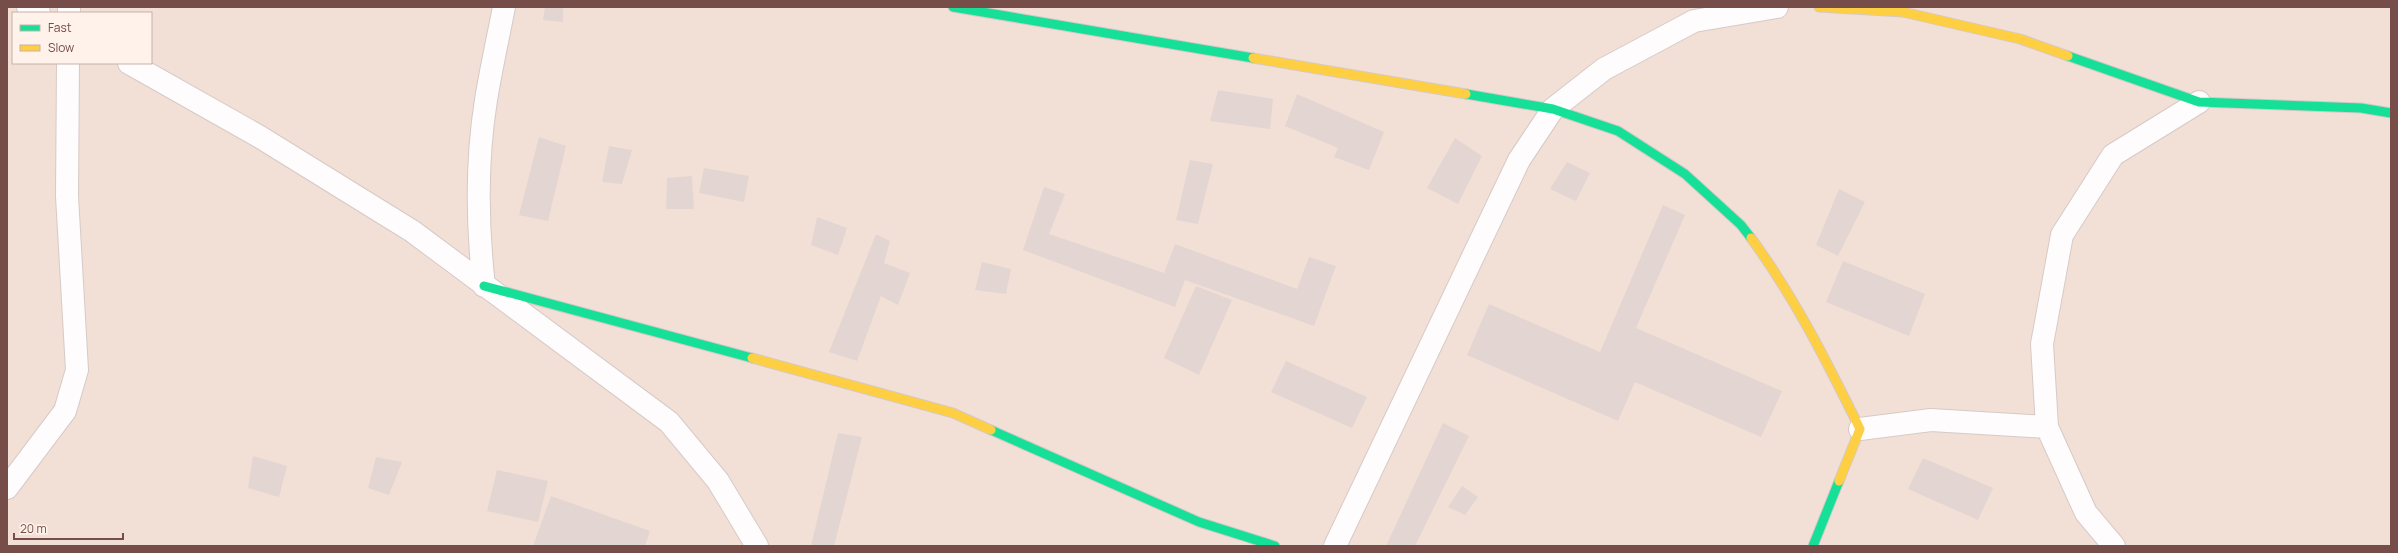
<svg xmlns="http://www.w3.org/2000/svg" width="2398" height="553" font-family="Manrope,sans-serif">
  <style>
    .residential { fill: #f2e0d7; fill-rule: evenodd }
    .building { fill: #e3d5d1 }
    .lines { fill: none; stroke-linecap: round; stroke-linejoin: round }
    .street-casing { stroke: #d6cac6; stroke-width: 24 }
    .fast-casing { stroke: #d6c9c6; stroke-width: 11 }
    .slow-casing { stroke: #d6c9c6; stroke-width: 11 }
    .street { stroke: #fefcfc; stroke-width: 22 }
    .fast { stroke: #16e098; stroke-width: 9 }
    .slow { stroke: #ffcf43; stroke-width: 9 }
  </style>
  <rect width="100%" height="100%" fill="#f7eee9"/>
  <path class="residential" d="M7,7h2384v539h-2384zM13,13h138v50h-138z"/>
  <path class="building" d="M545,7h18v15l-20,-2z
    M1218,90l55,9 -3,30 -60,-8z
    M1297,94l87,38 -15,38 -35,-13 4,-9 -53,-22z
    M539,137l27,9 -18,75 -29,-6z
    M1455,138l27,18 -24,48 -31,-16z
    M609,146l23,4 -10,34 -20,-2z
    M1190,160l23,4 -15,60 -22,-4z
    M1567,162l23,11 -14,28 -26,-12z
    M704,168l45,8 -5,26 -45,-9z
    M692,176l2,33h-28l1,-31z
    M1044,187l21,7 -16,40 115,39 11,-29 122,45 12,-32 27,9 -22,60 -129,-46 -10,27 -152,-57z
    M1839,189l26,13 -27,54 -22,-11z
    M1663,205l22,10 -49,113 146,63 -21,46 -126,-55 -17,39 -151,-66 22,-51 111,48z
    M817,217l30,11 -9,27 -27,-10z
    M876,234l14,7 -6,22 26,10 -12,32 -17,-9 -24,65 -28,-9z
    M1843,261l82,33 -16,42 -83,-34z
    M982,262l29,7 -5,25 -31,-4z
    M1196,286l36,14 -33,75 -35,-17z
    M1286,361l81,36 -15,31 -81,-36z
    M1443,423l26,13 -54,110h-29z
    M838,433l24,4 -28,109h-23z
    M253,456l34,10 -8,31 -31,-9z
    M376,457l26,5 -13,33 -21,-7z
    M1923,458l70,30 -15,32 -70,-31z
    M497,470l51,11 -10,41 -51,-11z
    M1462,486l16,11 -13,18 -17,-8z
    M551,496l99,35 -5,15h-112z"/>
  <g class="lines">
    <g class="street-casing">
      <path id="street" d="M28,7l11,6
        M69,13v-6
        M129,63l131,74 152,94 257,191 49,59 39,65
        M484,286c-7,-62 -8,-124 2,-186 5,-31 12,-62 18,-93
        M1860,429l71,-9 116,7
        M7,488l58,-77 12,-41 -10,-174 1,-133
        M1335,546l184,-386 34,-51 51,-40 90,-48 83,-14
        M2114,546l-28,-33 -39,-86 -5,-83 20,-109 51,-80 86,-53"/>
    </g>
    <g class="fast-casing">
      <path id="fast" d="M953,7l300,51
        M2068,56l131,46 162,6 30,5
        M1466,94l87,15 65,22 67,43 56,51 10,13
        M484,286l268,72
        M991,430l208,92 76,24
        M1813,546l26,-65"/>
    </g>
    <g class="slow-casing">
      <path id="slow" d="M1819,7l84,5 117,27 48,17
        M1253,58l213,36
        M1751,238c44,60 76,124 109,191l-21,52
        M752,358l201,55 38,17"/>
    </g>
    <use href="#street" class="street"/>
    <use href="#fast" class="fast"/>
    <use href="#slow" class="slow"/>
  </g>
  <rect width="2398" height="553" fill="none" stroke="#764d48" stroke-width="16"/>
  <rect x="12" y="12" width="140" height="52" fill="#fff2ea" stroke="#c8b0a9"/>
  <rect x="20" y="25" width="20" height="6" fill="#16e098" stroke="#c8b0a9"/>
  <text x="48" y="32" font-size="12" fill="#764d48">Fast</text>
  <rect x="20" y="45" width="20" height="6" fill="#ffcf43" stroke="#c8b0a9"/>
  <text x="48" y="52" font-size="12" fill="#764d48">Slow</text>
  <path d="M14 533v6h109v-6" fill="none" stroke="#764d48" stroke-width="2"/>
  <text x="20" y="533" font-size="12" fill="#764d48" stroke="#fff2ea" stroke-width="3" paint-order="stroke">20 m</text>
</svg>
